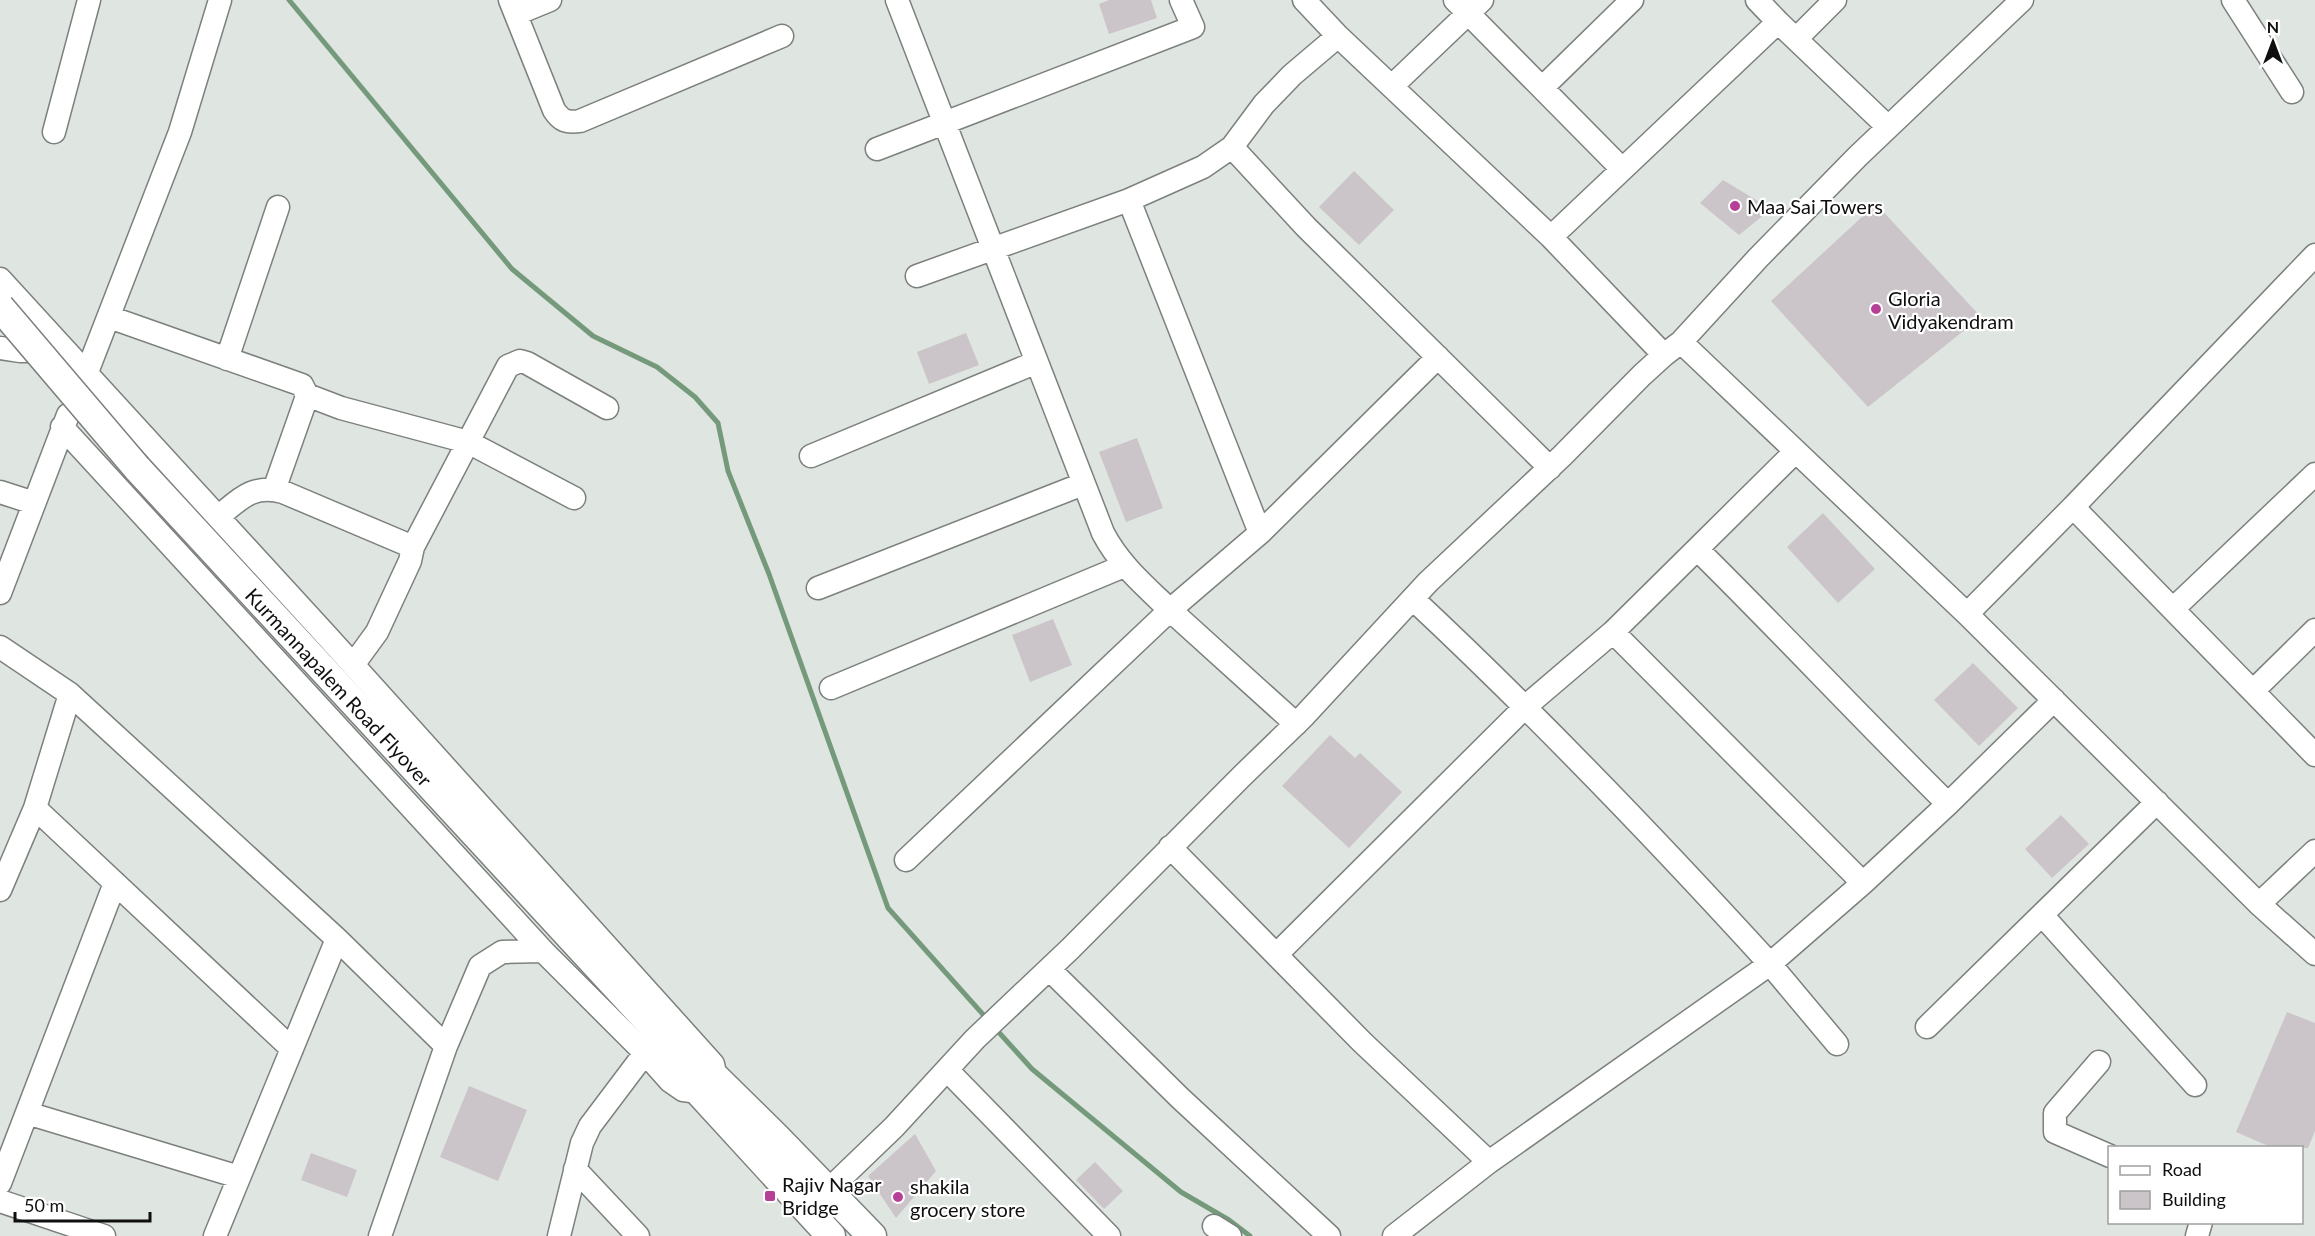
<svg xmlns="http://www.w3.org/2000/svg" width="2315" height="1236" font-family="Lato,sans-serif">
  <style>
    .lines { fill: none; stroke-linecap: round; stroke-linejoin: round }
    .stream { stroke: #759a7b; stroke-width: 5 }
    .building { fill: #cbc5c9 }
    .minor-casing { stroke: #7c817c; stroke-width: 25 }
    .major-casing { stroke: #7c817c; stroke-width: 31 }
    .minor { stroke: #fff; stroke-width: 22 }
    .major { stroke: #fff; stroke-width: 28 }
    .major-bridge-casing { stroke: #7c817c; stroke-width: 31; stroke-linecap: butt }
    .major-bridge { stroke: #fff; stroke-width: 28 }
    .poi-dot { fill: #b64097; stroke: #fff; stroke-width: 2 }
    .labels { text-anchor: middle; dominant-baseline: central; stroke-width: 4.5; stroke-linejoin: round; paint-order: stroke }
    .poi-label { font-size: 20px; fill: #0e0f0e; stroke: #fff; text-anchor: start }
    .street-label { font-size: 20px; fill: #0e0f0e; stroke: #fff }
  </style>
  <rect width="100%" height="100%" fill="#dfe5e0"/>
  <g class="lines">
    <path class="stream" d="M289,0l223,269 81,67 64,31 38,30 23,26 10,48 41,103 119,334 100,112
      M994,1027l38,42 149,123 48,28 21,16"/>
  </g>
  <path class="building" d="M1109,0h42l6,18 -48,16 -10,-30z
    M1354,171l40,39 -35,35 -40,-38z
    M1723,180l48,29 -32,26 -39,-32z
    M1876,204l105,113 -113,90 -97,-106z
    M966,333l13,32 -50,19 -12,-32z
    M1137,438l26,70 -37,14 -27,-70z
    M1823,513l52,56 -37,34 -51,-56z
    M1053,619l19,46 -42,17 -18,-47z
    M1973,663l45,45 -39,38 -45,-46z
    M1330,735l25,23 5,-5 42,39 -53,56 -67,-62z
    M2061,815l28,29 -37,34 -27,-29z
    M2287,1012l28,11v108l-7,17h-35l-37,-16z
    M469,1086l58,24 -29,71 -58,-24z
    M915,1134l21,37 -40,47 -28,-42z
    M311,1153l46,17 -10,27 -46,-17z
    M1095,1162l28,29 -19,18 -28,-29z"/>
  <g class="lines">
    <g class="minor-casing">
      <path id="minor" d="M510,0l44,110c7,11 13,13 26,11l202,-85
        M897,0l206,533c16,31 42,53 67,77l-264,250
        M1304,0l34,36 213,201 113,118
        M1455,0l167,169
        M1757,0l21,22
        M2233,0l59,92
        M516,14l34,-14
        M1797,38l38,-38
        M1392,86l90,-86
        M1542,88l90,-88
        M54,132l35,-132
        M1232,147l32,-43 28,-29 46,-39
        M877,149l316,-122 -12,-27
        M1129,200l74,-33 29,-20 74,80 244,241
        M1551,237l227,-215 110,105
        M2315,255l-242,252 242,248
        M917,276l212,-76 131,333
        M0,279l327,357 386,428 3,14 -17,14 -16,-2 -13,-9 -25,-28 -102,-102 -41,1 -22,14 -34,80 -66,190
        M109,317l193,68 5,10 -2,7 -31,88
        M1681,342l286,272
        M0,348l20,3h29
        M227,359l51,-152
        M82,385l98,-253 40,-132
        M307,395l34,13 127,34 106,56
        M62,427l481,524
        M811,456l226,-94
        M0,492l34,11
        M2073,507l-106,107 292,290
        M218,517c22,-18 34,-33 65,-25l130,55 -3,14 -33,71 -24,33
        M413,547l95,-181 12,-5 7,2 80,45
        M1697,549l98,-97
        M818,588l265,-104
        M0,593l68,-178
        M2173,609l142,-135
        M1613,632l84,-83c85,84 166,171 251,255l-85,79
        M0,647l70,47
        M831,688l293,-122
        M2253,691l62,-61
        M1296,724l-126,-114 90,-77 178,-176
        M1948,804l106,-104
        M35,808l35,-114 267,245 109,107
        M1170,847l192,195 127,120
        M2315,851l-56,53 56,50
        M0,890l35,-82 257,241
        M2042,915l153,170
        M1277,954l249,-248 87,-74 250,251 -93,81 67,80
        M1049,969l131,129 149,138
        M1927,1027l230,-225
        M2099,1062l-44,51v19l55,24
        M948,1071l161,165
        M27,1113l212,64
        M575,1169l63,67
        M0,1183l115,-300
        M0,1201l104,35
        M817,1201l77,-74 81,-88 95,-90 172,-173 61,-59 125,-135 134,-126 80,-81 22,-20 17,-13 77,-84 100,-102 164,-156
        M1214,1226l16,10
        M215,1236l122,-297
        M559,1236l23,-93 8,-17 55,-73
        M1394,1236l95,-74 281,-198c-115,-126 -233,-249 -357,-365
        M2197,1236l4,-14"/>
    </g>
    <g class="major-casing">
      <path id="major" d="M137,468l548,593 31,17 60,59 96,99
        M685,1061l14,31 132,144"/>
    </g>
    <use href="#minor" class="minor"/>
    <use href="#major" class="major"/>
    <g class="major-bridge-casing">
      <path id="major-bridge" d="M0,307l137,161"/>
    </g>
    <use href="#major-bridge" class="major-bridge"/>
  </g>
  <g class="poi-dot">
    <circle cx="1735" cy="206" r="6"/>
    <circle cx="1876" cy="309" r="6"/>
    <rect x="764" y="1190" width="12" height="12" rx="3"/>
    <circle cx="898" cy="1197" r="6"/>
  </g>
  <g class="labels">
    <g class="poi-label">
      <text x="1747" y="206">Maa Sai Towers</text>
      <text x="1888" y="298">Gloria<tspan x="1888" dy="23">Vidyakendram</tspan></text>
      <text x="782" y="1184">Rajiv Nagar<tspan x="782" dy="23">Bridge</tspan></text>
      <text x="910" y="1186">shakila<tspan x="910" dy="23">grocery store</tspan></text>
    </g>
    <g class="street-label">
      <text transform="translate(339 687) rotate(47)">Kurmannapalem Road Flyover</text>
    </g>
  </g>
  <rect x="2108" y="1146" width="195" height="78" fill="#ffffff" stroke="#9f9f9f" stroke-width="1.5"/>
  <rect x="2120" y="1166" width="30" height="9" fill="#ffffff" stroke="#9f9f9f" stroke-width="1.5"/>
  <text x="2162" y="1176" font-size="18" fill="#0e0f0e">Road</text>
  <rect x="2120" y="1191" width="30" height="18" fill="#cbc5c9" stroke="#9f9f9f" stroke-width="1.5"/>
  <text x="2162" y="1206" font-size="18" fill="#0e0f0e">Building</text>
  <g transform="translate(2273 42)" stroke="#ffffff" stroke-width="4.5" paint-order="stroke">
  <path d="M0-4.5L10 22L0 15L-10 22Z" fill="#0e0f0e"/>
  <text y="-9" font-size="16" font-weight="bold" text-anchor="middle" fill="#0e0f0e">N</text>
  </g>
  <path d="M15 1212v9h135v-9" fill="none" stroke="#0e0f0e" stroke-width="3"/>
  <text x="24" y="1212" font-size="18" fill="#0e0f0e" stroke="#ffffff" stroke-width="4.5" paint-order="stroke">50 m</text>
</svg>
